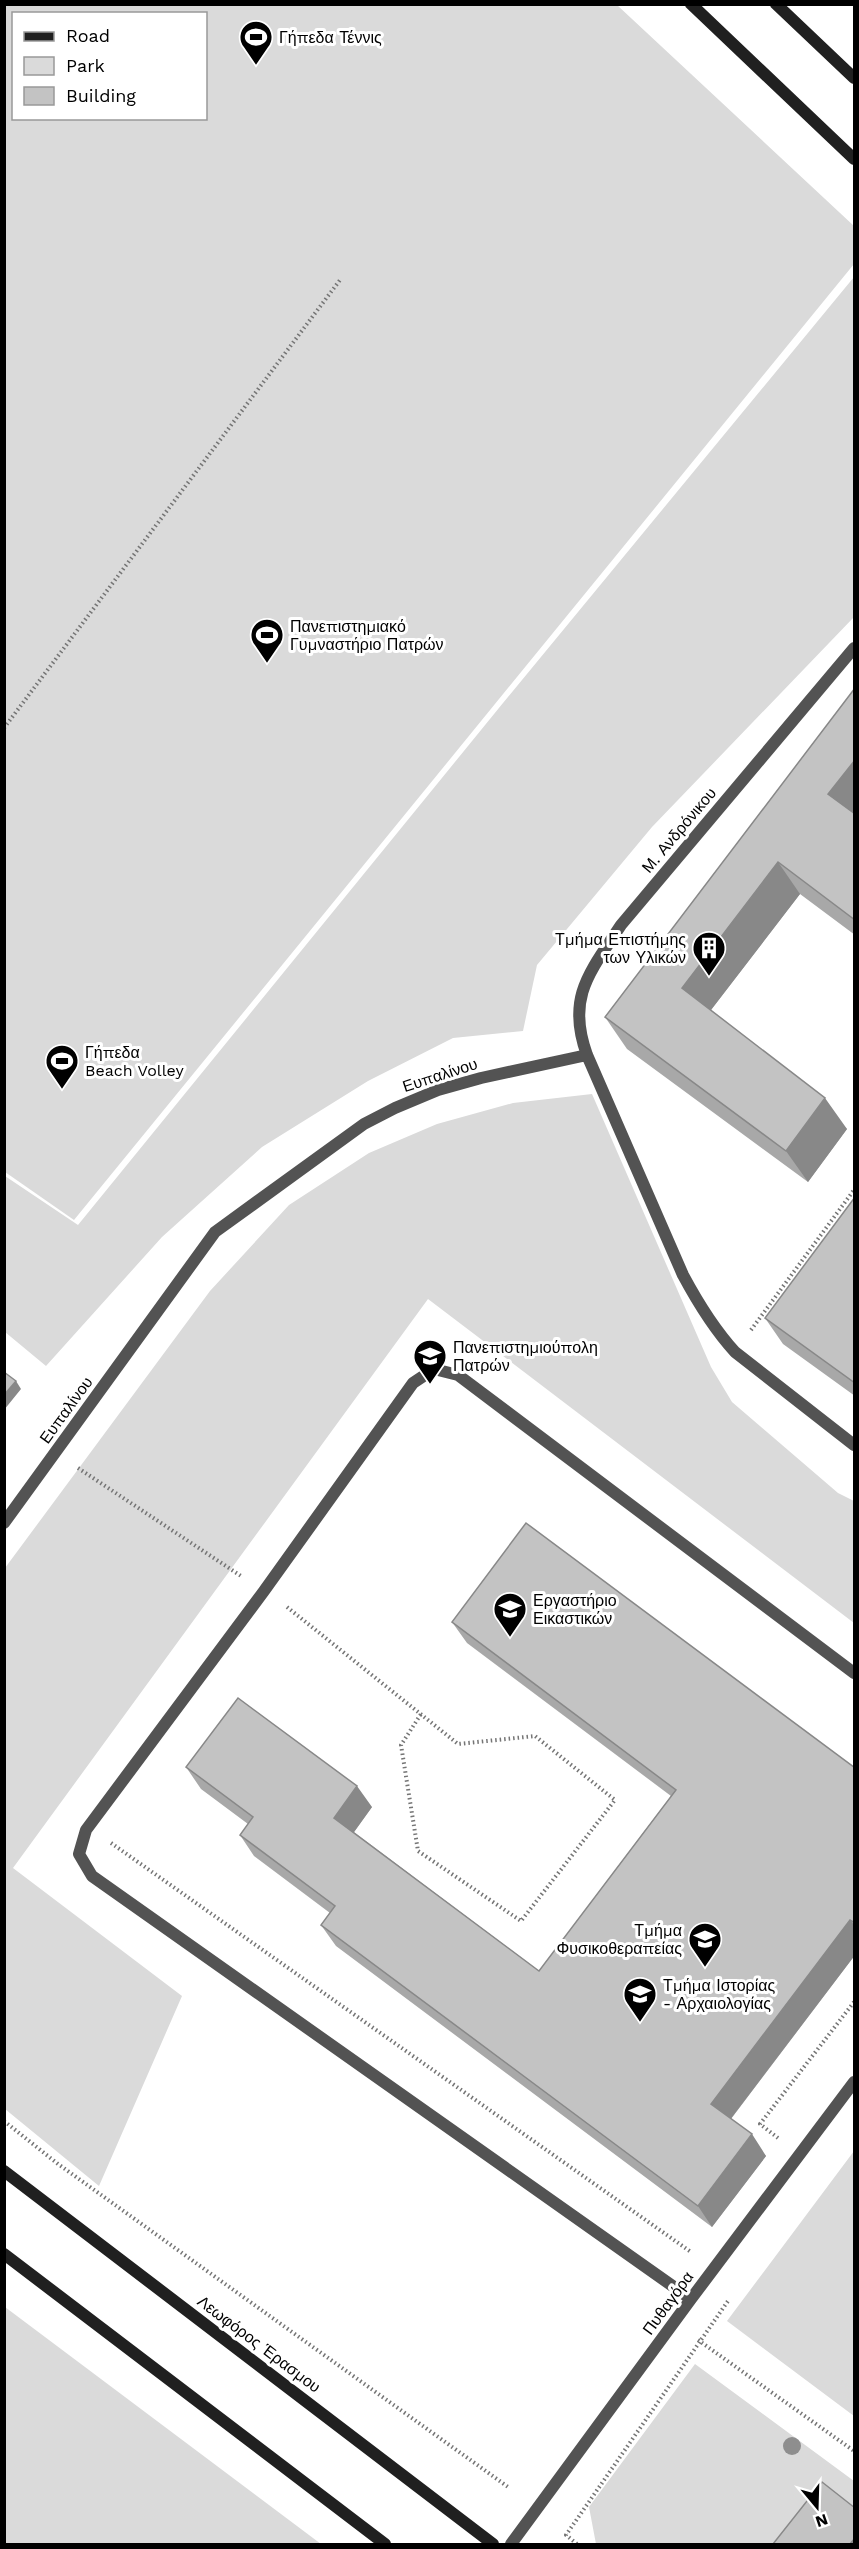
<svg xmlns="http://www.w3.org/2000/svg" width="859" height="2549" font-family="'Work Sans',sans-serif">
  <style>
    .green { fill: #dadada; fill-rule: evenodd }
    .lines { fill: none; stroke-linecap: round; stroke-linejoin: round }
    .path { stroke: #757575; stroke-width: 4; stroke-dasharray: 1.5 3; stroke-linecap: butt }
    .lane { stroke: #535353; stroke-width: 12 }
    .secondary { stroke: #202020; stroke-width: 12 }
    .tree { fill: #8e8e8e }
    .wall { fill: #a8a8a8 }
    .shaded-wall { fill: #888 }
    .building { fill: #c3c3c3; stroke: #888; stroke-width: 1.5 }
    .labels { text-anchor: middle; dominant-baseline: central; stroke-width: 6; stroke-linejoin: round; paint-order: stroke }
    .poi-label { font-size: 16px; fill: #000; stroke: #fff; text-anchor: start }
    .street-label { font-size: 16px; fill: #000; stroke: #fff }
  </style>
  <rect width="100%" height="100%" fill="#fff"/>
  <path class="green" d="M4,5h613l237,221v38l-780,956 -69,-48zM14,14h192v104h-192z
    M854,277v340l-202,210 -115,138 -14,66 -70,7 -85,43 -106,66 -100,90 -116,129 -41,-34v-156l73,49 425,-522z
    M592,1094l119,273 21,35 106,91 16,8v122l-426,-324 -415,569 169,128 -83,190 -94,-77v-541l205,-277 79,-86 80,-52 68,-29 76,-21z
    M854,2151v265l-127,-95z
    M4,2307h1l316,237h-316z
    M695,2364l159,117v63h-258l-7,-37z"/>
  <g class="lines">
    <path class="path" d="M4,728l336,-448
      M751,1330l103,-140
      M78,1468l163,108
      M287,1607l171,137 77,-8 80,64 -94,121 -103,-70 -17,-106 20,-31
      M111,1843l580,409
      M4,2121l54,43 450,323
      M778,2138l-18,-14 94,-122
      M698,2340l156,111
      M577,2544l-11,-9 162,-234"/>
    <path class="lane" d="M854,648l-233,277c-31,47 -55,72 -34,130l96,220c15,28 30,53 52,77l119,93
      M4,1523l211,-291 149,-108 31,-16 43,-18 43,-12 106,-23
      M691,2299l-599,-423 -13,-22 7,-24 178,-239 149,-208 21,-14 24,6 396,298
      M511,2544l180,-245 163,-217"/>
    <path class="secondary" d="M691,4l163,155
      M776,4l78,74
      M4,2171l489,373
      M4,2254l381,290"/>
  </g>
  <circle class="tree" cx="792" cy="2446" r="9"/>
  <path class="wall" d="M855,688v247l-55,-41 -89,116 136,119 -39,53 -181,-133 -22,-32z
    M855,1197v199l-72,-52 -18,-26z
    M452,1622l403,146v187l-124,164 35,37 -54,71 -376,-281 -15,-21 9,-12 -76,-57 -14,-21 8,-11 -47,-35 -15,-22 186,40 -18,25 185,139 132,-175 -204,-153z"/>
  <path class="shaded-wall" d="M855,760v59l-27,-25z
    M778,862l22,32 -96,125 -22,-31z
    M825,1098l22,31 -39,53 -22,-31z
    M16,1381l5,8 -17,21v-15z
    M357,1786l15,21 -23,32 -15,-21z
    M850,1920l5,6v29l-129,170 -15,-21z
    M752,2134l14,22 -54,71 -14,-21z
    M855,2538v6h-5z"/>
  <path class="building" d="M855,688v72l-27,34 27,20v106l-77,-58 -96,126 143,110 -39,53 -181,-134z
    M855,1197v186l-90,-65z
    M4,1372l12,9 -12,14z
    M526,1523l329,245v155l-5,-3 -139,184 41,30 -54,72 -377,-281 14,-19 -95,-71 13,-18 -67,-50 52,-69 119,88 -23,32 205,153 137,-181 -224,-168z
    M822,2482l33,26v30l-5,6h-77z"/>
  <defs>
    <g id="stadium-pin" transform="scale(1.725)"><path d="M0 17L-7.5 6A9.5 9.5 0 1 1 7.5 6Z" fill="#000" stroke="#fff"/><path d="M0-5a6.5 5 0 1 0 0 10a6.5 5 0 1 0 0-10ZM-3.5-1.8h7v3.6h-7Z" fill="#fff"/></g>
    <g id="building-pin" transform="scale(1.725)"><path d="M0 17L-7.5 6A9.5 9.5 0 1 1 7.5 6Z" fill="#000" stroke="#fff"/><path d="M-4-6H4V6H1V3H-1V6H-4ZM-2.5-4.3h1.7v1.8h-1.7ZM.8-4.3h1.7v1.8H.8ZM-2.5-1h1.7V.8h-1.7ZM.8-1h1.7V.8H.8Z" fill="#fff"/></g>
    <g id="university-pin" transform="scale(1.725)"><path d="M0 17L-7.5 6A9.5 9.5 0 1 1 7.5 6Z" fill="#000" stroke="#fff"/><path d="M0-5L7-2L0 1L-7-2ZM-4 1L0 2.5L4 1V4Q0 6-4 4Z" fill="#fff"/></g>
  </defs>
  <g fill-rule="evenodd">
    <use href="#stadium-pin" x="256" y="37"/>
    <use href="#stadium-pin" x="267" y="635"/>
    <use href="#building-pin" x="709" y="948"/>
    <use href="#stadium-pin" x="62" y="1061"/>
    <use href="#university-pin" x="430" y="1356"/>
    <use href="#university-pin" x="510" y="1609"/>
    <use href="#university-pin" x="705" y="1939"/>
    <use href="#university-pin" x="640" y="1994"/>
  </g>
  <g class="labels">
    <g class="poi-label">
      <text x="279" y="37">Γήπεδα Τέννις</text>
      <text x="290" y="626">Πανεπιστημιακό<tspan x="290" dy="18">Γυμναστήριο Πατρών</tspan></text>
      <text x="686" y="939" text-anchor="end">Τμήμα Επιστήμης<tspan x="686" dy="18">των Υλικών</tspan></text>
      <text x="85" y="1052">Γήπεδα<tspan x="85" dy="18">Beach Volley</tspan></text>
      <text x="453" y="1347">Πανεπιστημιούπολη<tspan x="453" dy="18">Πατρών</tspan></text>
      <text x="533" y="1600">Εργαστήριο<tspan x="533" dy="18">Εικαστικών</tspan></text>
      <text x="682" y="1930" text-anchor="end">Τμήμα<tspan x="682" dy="18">Φυσικοθεραπείας</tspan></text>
      <text x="663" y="1985">Τμήμα Ιστορίας<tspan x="663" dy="18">- Αρχαιολογίας</tspan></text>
    </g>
    <g class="street-label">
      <text transform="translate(679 830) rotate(-50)">Μ. Ανδρόνικου</text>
      <text transform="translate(440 1075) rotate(-18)">Ευπαλίνου</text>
      <text transform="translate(66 1410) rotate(-54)">Ευπαλίνου</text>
      <text transform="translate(668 2303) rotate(-54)">Πυθαγόρα</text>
      <text transform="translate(259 2344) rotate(37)">Λεωφόρος Έρασμου</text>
    </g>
  </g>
  <rect width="859" height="2549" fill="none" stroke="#000000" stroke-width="12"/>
  <rect x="12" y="12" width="195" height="108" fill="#ffffff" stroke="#999999" stroke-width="1.5"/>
  <rect x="24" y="32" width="30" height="9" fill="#202020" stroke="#999999" stroke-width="1.5"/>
  <text x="66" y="42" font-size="18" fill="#000000">Road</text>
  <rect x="24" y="57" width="30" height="18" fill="#dadada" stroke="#999999" stroke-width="1.5"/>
  <text x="66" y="72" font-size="18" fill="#000000">Park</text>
  <rect x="24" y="87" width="30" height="18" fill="#c3c3c3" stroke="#999999" stroke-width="1.5"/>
  <text x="66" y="102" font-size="18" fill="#000000">Building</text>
  <g transform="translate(817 2507) rotate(161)" stroke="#ffffff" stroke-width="4.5" paint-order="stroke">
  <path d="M0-4.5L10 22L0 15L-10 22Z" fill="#000000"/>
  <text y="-9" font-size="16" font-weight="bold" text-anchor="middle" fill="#000000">N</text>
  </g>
</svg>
